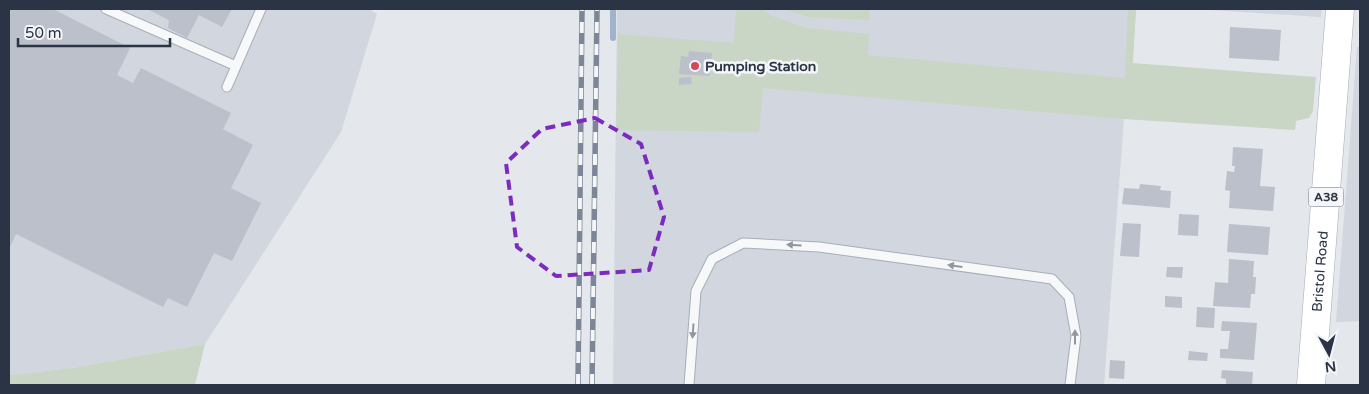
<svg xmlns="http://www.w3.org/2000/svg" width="1369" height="394" font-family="'Varela Round',sans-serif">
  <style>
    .built { fill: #d2d6de }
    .green { fill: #c9d6c5 }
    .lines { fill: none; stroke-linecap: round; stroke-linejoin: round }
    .stream { stroke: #9fb4cc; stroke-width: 6 }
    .building { fill: #bbc0ca }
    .service-casing { stroke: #a9aeb7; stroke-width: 11 }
    .primary-casing { stroke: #a3abb8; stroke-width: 29 }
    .service { stroke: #f7f8fa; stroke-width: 9 }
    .primary { stroke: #fff; stroke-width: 28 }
    .rail-casing { stroke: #7d8696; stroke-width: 5.5 }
    .rail { stroke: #f4f6f9; stroke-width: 4; stroke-dasharray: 11; stroke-linecap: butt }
    .oneway { fill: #9196a0 }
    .marked { fill: none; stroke: #7b2cbf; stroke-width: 4; stroke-dasharray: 10 6; stroke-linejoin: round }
    .poi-dot { fill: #d1495b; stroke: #f4f6f9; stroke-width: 2 }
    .labels { text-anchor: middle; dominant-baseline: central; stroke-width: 5; stroke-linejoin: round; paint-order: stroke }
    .shield { fill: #f4f6f9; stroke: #676e7b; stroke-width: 1 }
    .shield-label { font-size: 12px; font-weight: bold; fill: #2b3445 }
    .poi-label { font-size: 14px; font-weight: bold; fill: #2b3445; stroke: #f4f6f9; text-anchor: start }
    .street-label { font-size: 14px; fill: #2b3445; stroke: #f4f6f9 }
  </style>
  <rect width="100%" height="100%" fill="#e4e7ec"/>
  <path class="built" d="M9,9h360l8,5 -36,118 -136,212 -133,24 -63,7z
    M617,9h519l-7,106 -5,4 -20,266h-491z
    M1194,9h128l-1,8z
    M1357,47h3v274l-24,1z"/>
  <path class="green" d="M736,9h26l10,7 35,12 62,6 -1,21 257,23 3,-69h8l-3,54 183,14 -3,34 -4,7 -13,3 -1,9 -171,-11 -361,-31 -4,44 -143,-2 2,-96 116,9z
    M784,9h86l-1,11 -61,-3z
    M205,344l-10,41h-186v-10l63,-7z"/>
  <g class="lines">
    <path class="stream" d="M613,38v-29"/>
  </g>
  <path class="building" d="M9,9h44l77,39 -13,27 16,8 8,-15 90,45 -8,16 30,16 -22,43 30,15 -29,58 -18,-8 -27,54 -19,-9 -5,9 -147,-73 -7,15z
    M147,9h85l-10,18 -23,-12 -12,23 -19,-10 1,-8z
    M1230,27l51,3 -2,31 -50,-3z
    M689,51l23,2 -2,23 -31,-2 2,-18 7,1z
    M691,77l1,7 -13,1v-7z
    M1233,147l30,2 -3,37 15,1 -2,24 -44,-3 1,-17 -5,-1 2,-19 7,1 1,-6h-3z
    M1140,184l21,2 -1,4 11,1 -1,17 -48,-4 2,-16 15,1z
    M1179,214l20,1 -1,21 -20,-1z
    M1123,223l18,1 -2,33 -19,-1z
    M1229,224l41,3 -2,28 -41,-3z
    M1229,259l25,2 -1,16h3l-1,17h-4l-1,14 -37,-2 2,-24 13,1z
    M1167,267h16l-1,11 -16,-1z
    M1165,296l17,1v11l-17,-1z
    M1197,307l18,1 -1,20 -18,-1z
    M1222,321l35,2 -3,37 -34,-2v-9h8l2,-18h-9z
    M1189,351l19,2 -1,8 -19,-1z
    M1110,360l15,1 -1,18 -15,-1z
    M1222,370l31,2 -1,13h-26v-6l-5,-1z"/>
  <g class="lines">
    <g class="service-casing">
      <path id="service" d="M106,9l130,57
        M227,87l34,-78
        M689,385l7,-94 16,-32 31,-16 76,4 233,32 17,18 7,39 -6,49"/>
    </g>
    <g class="primary-casing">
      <g id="primary">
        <path id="s1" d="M1311,385l29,-376"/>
      </g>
    </g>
    <use href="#service" class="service"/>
    <use href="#primary" class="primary"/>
    <g class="rail-casing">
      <path id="rail" d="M578,385l4,-376
        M592,385l5,-376"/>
    </g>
    <use href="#rail" class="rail"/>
  </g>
  <defs><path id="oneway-solid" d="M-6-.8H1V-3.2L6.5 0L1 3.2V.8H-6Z" transform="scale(1.25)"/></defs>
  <g class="oneway">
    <use href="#oneway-solid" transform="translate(794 245) rotate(-177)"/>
    <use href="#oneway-solid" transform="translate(955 266) rotate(-172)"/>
    <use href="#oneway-solid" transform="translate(693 331) rotate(94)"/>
    <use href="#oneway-solid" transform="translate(1075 337) rotate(-90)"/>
  </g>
  <path class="marked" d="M595,118l46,26 23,73 -15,53 -93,6 -39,-29 -11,-84 36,-34z"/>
  <circle class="poi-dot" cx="695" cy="66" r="5"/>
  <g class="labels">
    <rect class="shield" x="1308.5" y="187.5" width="35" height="19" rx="4"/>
    <g class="shield-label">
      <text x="1326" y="197">A38</text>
    </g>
    <g class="poi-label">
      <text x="705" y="66">Pumping Station</text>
    </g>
    <g class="street-label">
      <text stroke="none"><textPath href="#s1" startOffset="114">Bristol Road</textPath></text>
    </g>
  </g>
  <rect width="1369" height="394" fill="none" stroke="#2b3445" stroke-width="20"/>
  <g transform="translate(1329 354) rotate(173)" stroke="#f4f6f9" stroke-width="4" paint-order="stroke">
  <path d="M0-4L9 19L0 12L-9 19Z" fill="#2b3445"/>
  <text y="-8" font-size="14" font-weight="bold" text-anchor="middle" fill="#2b3445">N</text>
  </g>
  <path d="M18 38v8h152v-8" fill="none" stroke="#2b3445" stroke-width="2.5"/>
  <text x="25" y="38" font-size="15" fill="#2b3445" stroke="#f4f6f9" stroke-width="4" paint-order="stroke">50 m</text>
</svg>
